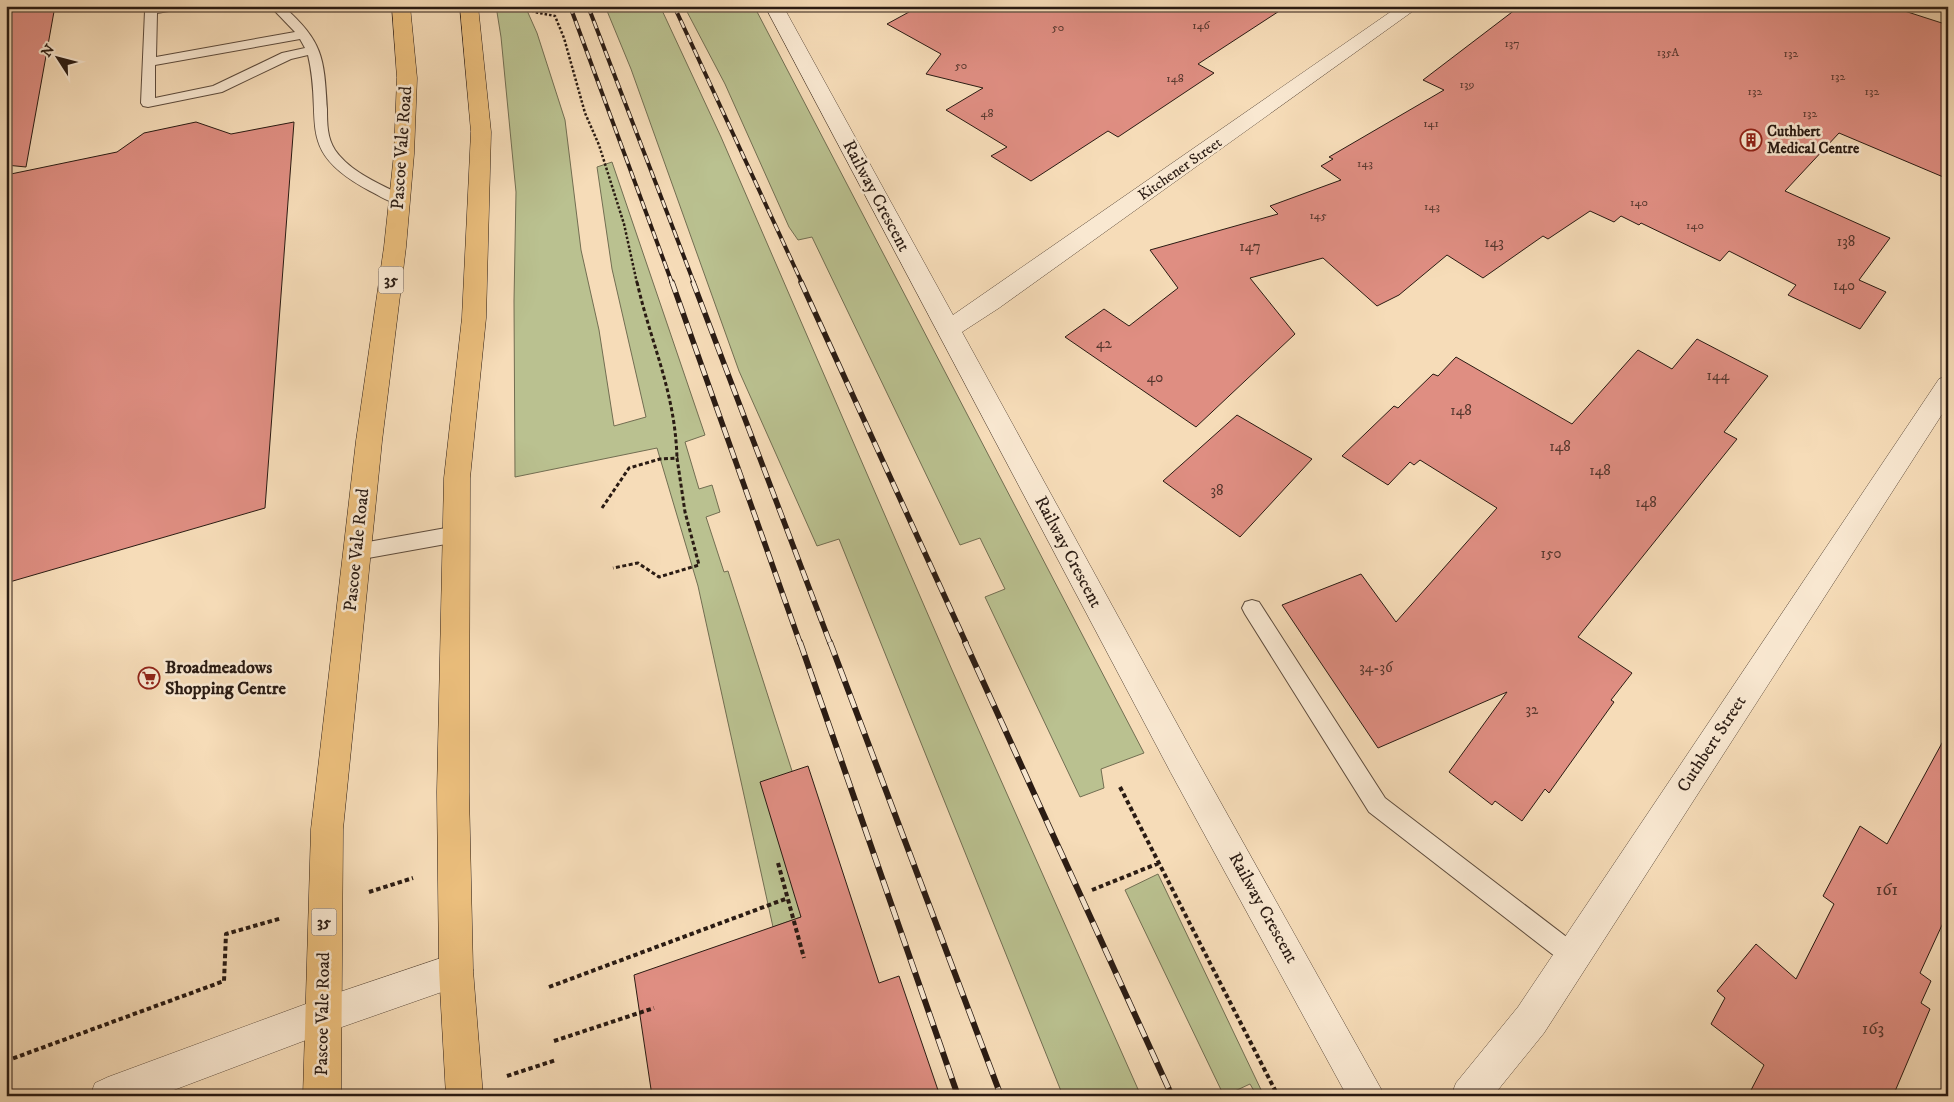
<svg xmlns="http://www.w3.org/2000/svg" width="1954" height="1102" font-family="'IM FELL DW Pica',serif">
  <style>
    .green { fill: #bac190; stroke: #726e52 }
    .building { fill: #df8e82; stroke: #2a1b13 }
    .lines { fill: none; stroke-linecap: round; stroke-linejoin: round }
    .lane-casing { stroke: #5d4b3c; stroke-width: 2 }
    .street-casing { stroke: #5d4b3c; stroke-width: 1 }
    .primary-casing { stroke: #2a1b13; stroke-width: 1 }
    .path-far2 { stroke: #2a1b13; stroke-width: 2.5; stroke-dasharray: 2.5 2; stroke-linecap: butt }
    .path-far1 { stroke: #2a1b13; stroke-width: 3; stroke-dasharray: 4 2.5; stroke-linecap: butt }
    .path { stroke: #2a1b13; stroke-width: 4; stroke-dasharray: 4.5 3; stroke-linecap: butt }
    .lane { fill: #f9e8d1; fill-rule: evenodd }
    .street { fill: #f9e8d1; fill-rule: evenodd }
    .primary { fill: #ebbe7c; fill-rule: evenodd }
    .rail-far2-casing { stroke: #2a1b13; stroke-width: 4 }
    .rail-far1-casing { stroke: #2a1b13; stroke-width: 5.5 }
    .rail-casing { stroke: #2a1b13; stroke-width: 6 }
    .rail-far2 { stroke: #f9e8d1; stroke-width: 2.5; stroke-dasharray: 8; stroke-linecap: butt }
    .rail-far1 { stroke: #f9e8d1; stroke-width: 4; stroke-dasharray: 11; stroke-linecap: butt }
    .rail { stroke: #f9e8d1; stroke-width: 4.5; stroke-dasharray: 14; stroke-linecap: butt }
    .labels { text-anchor: middle; dominant-baseline: central; stroke-width: 5; stroke-linejoin: round; paint-order: stroke }
    .far-number-label { font-size: 12px; fill: #57382f }
    .far-poi-label { font-size: 15px; font-weight: bold; fill: #2a1b13; stroke: #f9e8d1; text-anchor: start }
    .far-street-label { font-size: 15px; fill: #2a1b13; stroke: #f9e8d1 }
    .number-label { font-size: 15px; fill: #57382f }
    .shield { fill: #f9e8d1; stroke: #68584c; stroke-width: 1 }
    .shield-label { font-size: 16px; font-weight: bold; fill: #2a1b13 }
    .street-label { font-size: 18px; fill: #2a1b13; stroke: #f9e8d1 }
    .poi-label { font-size: 18px; font-weight: bold; fill: #2a1b13; stroke: #f9e8d1; text-anchor: start }
    .near-number-label { font-size: 18px; fill: #57382f }
  </style>
  <rect width="100%" height="100%" fill="#f6dcb8"/>
  <filter id="stains"><feTurbulence type="fractalNoise" baseFrequency=".004" numOctaves="4"/><feColorMatrix values="0 0 0 0 .2 0 0 0 0 .09 0 0 0 0 .02 0 0 0 .5 -.17"/></filter>
  <radialGradient id="worn" r=".72"><stop offset=".6" stop-color="#630" stop-opacity="0"/><stop offset="1" stop-color="#630" stop-opacity=".3"/></radialGradient>
  <path class="green" d="M496,6h29l12,27 28,87 16,130 18,80 15,96 32,-9 -34,-148 -15,-102 15,-5 93,273 -20,7 14,47 13,-4 8,27 -14,5 18,55 4,-1 64,200 9,146 -28,10 -75,-341 -41,-138 -142,29 -1,-176 2,-109 -15,-155z
    M605,6h55l61,131 231,533 189,426h-78l-224,-557 -22,7 -78,-175 -108,-302z
    M684,6h70l390,747 -43,16 3,19 -24,9 -95,-200 20,-8 -25,-51 -20,7 -148,-308 -14,3 -9,-13 -64,-143z
    M1158,874l106,222h-7l-7,-12 -26,12 -99,-206z"/>
  <path class="building" d="M6,6h49l-29,161 -20,-2z
    M920,6h367l-89,58 16,9 -96,64 -10,-6 -77,50 -40,-25 16,-9 -61,-37 37,-22 -57,-14 15,-20 -54,-30z
    M1520,6h369l59,19v154l-109,-46 -54,58 105,47 -31,42 27,12 -26,37 -72,-34 8,-10 -67,-34 -9,10 -79,-38 -2,2 -18,-9 -7,6 -24,-11 -42,28 -5,-3 -60,42 -36,-23 -48,40 -22,11 -54,-48 -73,20 45,56 -99,93 -131,-90 39,-28 25,17 49,-38 -28,-38 128,-36 -8,-8 71,-26 -20,-14 12,-7 -4,-2 115,-67 -21,-10z
    M196,122l35,12 63,-12 -29,386 -259,75v-408l111,-23 27,-19z
    M1697,339l71,37 -44,56 13,7 -159,198 54,36 -21,27 3,2 -65,91 -4,-4 -23,32 -27,-20 -3,4 -43,-33 58,-80 -129,56 -96,-143 79,-31 35,48 101,-114 -77,-48 -6,5 -4,-3 -22,23 -46,-29 52,-50 4,2 35,-34 5,2 18,-19 116,67 66,-74 34,19z
    M1237,415l75,44 -72,78 -77,-56z
    M1948,732v180l-28,61 11,8 -10,22 9,6 -37,87h-145l16,-31 -53,-41 14,-26 -8,-7 39,-47 40,35 38,-75 -11,-8 37,-70 27,18z
    M808,766l71,217 20,-7 41,120h-288l-18,-121 167,-58 -41,-135z"/>
  <g class="lines">
    <g class="lane-casing">
      <path id="lane" d="M156,6h26l-2,3 -23,4 -1,44 139,-25 -25,-26h13c40,36 41,50 44,103 0,14 0,29 8,41 16,23 46,34 70,47l2,3 -2,3c-11,3 -25,-7 -35,-12 -77,-41 -46,-68 -62,-136l-17,4 -69,33 -74,15 -5,-1 -2,-3 4,-92zM300,39l5,9 -23,5 -69,33 -58,12v-33z
        M457,526l7,3 2,5 -2,5 -7,3 -100,18 -7,-2 -2,-6 2,-6 7,-2z
        M1252,600l7,2 126,196 196,150 4,8 -4,8 -8,4 -8,-4 -196,-152 -124,-198 -3,-6 3,-6z"/>
    </g>
    <g class="street-casing">
      <path id="street" d="M765,6h18l170,309 446,-309h21l-421,302 -37,24 231,421 192,343h-38l-176,-323z
        M1948,376v29l-404,628 -51,63h-42l5,-13 62,-76 421,-628z
        M456,953l12,5 5,12 -5,12 -12,5 -134,47 -164,62h-68l5,-13 13,-6 214,-79z"/>
    </g>
    <g class="primary-casing">
      <path id="primary" d="M392,6h18l7,72 -3,76 -8,93 -24,194 -39,388 -2,267h-38l8,-267 45,-388 28,-194 10,-93 3,-76z
        M460,6h18l13,126 -5,186 -16,160 -1,314 4,178 10,126h-37l-7,-126 -2,-178 7,-314 18,-160 9,-186z"/>
    </g>
    <path class="path-far2" d="M530,6l4,6 21,4 9,22 21,75 14,32 25,79 13,59"/>
    <path class="path-far1" d="M637,282c14,62 38,109 40,176
      M602,508l27,-40 31,-9 17,-1 8,54 14,53 -40,12 -21,-14 -25,5"/>
    <path class="path" d="M1120,787l158,309
      M778,863l26,95
      M1092,890l67,-27
      M369,892l44,-14
      M549,987l239,-89
      M554,1041l100,-33
      M6,1061l218,-80 2,-47 56,-16
      M507,1076l49,-16"/>
    <use href="#lane" class="lane"/>
    <use href="#street" class="street"/>
    <use href="#primary" class="primary"/>
    <g class="rail-far2-casing">
      <path id="rail-far2" d="M570,6l102,277
        M588,6l106,277
        M674,6l128,277"/>
    </g>
    <g class="rail-far1-casing">
      <path id="rail-far1" d="M672,282l128,361
        M693,282l137,361
        M801,282l165,361"/>
    </g>
    <g class="rail-casing">
      <path id="rail" d="M800,642l158,454
        M830,642l171,454
        M965,642l207,454"/>
    </g>
    <use href="#rail-far2" class="rail-far2"/>
    <use href="#rail-far1" class="rail-far1"/>
    <use href="#rail" class="rail"/>
  </g>
  <defs>
    <g id="building-ring" transform="scale(1.125)"><circle r="9.5" fill="#f9e8d1" stroke="#8f2418" stroke-width="1.5"/><path d="M-4-6H4V6H1V3H-1V6H-4ZM-2.5-4.3h1.7v1.8h-1.7ZM.8-4.3h1.7v1.8H.8ZM-2.5-1h1.7V.8h-1.7ZM.8-1h1.7V.8H.8Z" fill="#8f2418"/></g>
    <g id="supermarket-ring" transform="scale(1.125)"><circle r="9.5" fill="#f9e8d1" stroke="#8f2418" stroke-width="1.5"/><path d="M-6-5.5h2.5l.6 2H6L4.5 2H-2.5L-4.4-4H-6ZM-1.5 3.2a1.3 1.3 0 1 0 .1 0ZM3 3.2a1.3 1.3 0 1 0 .1 0Z" fill="#8f2418"/></g>
  </defs>
  <g fill-rule="evenodd">
    <use href="#building-ring" x="1751" y="140"/>
    <use href="#supermarket-ring" x="149" y="678"/>
  </g>
  <g class="labels">
    <g class="far-number-label">
      <text x="1201" y="25">146</text>
      <text x="1058" y="27">50</text>
      <text x="1512" y="43">137</text>
      <text x="1668" y="52">135A</text>
      <text x="1791" y="53">132</text>
      <text x="961" y="65">50</text>
      <text x="1838" y="76">132</text>
      <text x="1175" y="78">148</text>
      <text x="1467" y="84">139</text>
      <text x="1755" y="91">132</text>
      <text x="1872" y="91">132</text>
      <text x="987" y="113">48</text>
      <text x="1810" y="113">132</text>
      <text x="1431" y="123">141</text>
      <text x="1365" y="163">143</text>
      <text x="1639" y="202">140</text>
      <text x="1432" y="206">143</text>
      <text x="1318" y="215">145</text>
      <text x="1695" y="225">140</text>
    </g>
    <g class="far-poi-label">
      <text x="1767" y="131">Cuthbert<tspan x="1767" dy="17">Medical Centre</tspan></text>
    </g>
    <g class="far-street-label">
      <text transform="translate(1180 169) rotate(-35)">Kitchener Street</text>
    </g>
    <g class="number-label">
      <text x="1846" y="241">138</text>
      <text x="1494" y="242">143</text>
      <text x="1250" y="246">147</text>
      <text x="1844" y="285">140</text>
      <text x="1104" y="343">42</text>
      <text x="1718" y="375">144</text>
      <text x="1155" y="377">40</text>
      <text x="1461" y="410">148</text>
      <text x="1560" y="446">148</text>
      <text x="1600" y="470">148</text>
      <text x="1217" y="490">38</text>
      <text x="1646" y="502">148</text>
      <text x="1551" y="553">150</text>
      <text x="1376" y="667">34-36</text>
      <text x="1532" y="709">32</text>
    </g>
    <g class="shield">
      <rect x="378.5" y="266.5" width="25" height="27" rx="4"/>
      <rect x="311.5" y="908.5" width="25" height="27" rx="4"/>
    </g>
    <g class="shield-label">
      <text x="391" y="280">35</text>
      <text x="324" y="922">35</text>
    </g>
    <g class="street-label">
      <text transform="translate(402 148) rotate(-86)">Pascoe Vale Road</text>
      <text transform="translate(876 196) rotate(62)">Railway Crescent</text>
      <text transform="translate(357 550) rotate(-84)">Pascoe Vale Road</text>
      <text transform="translate(1068 552) rotate(62)">Railway Crescent</text>
      <text transform="translate(1712 744) rotate(-57)">Cuthbert Street</text>
      <text transform="translate(1263 908) rotate(61)">Railway Crescent</text>
      <text transform="translate(323 1014) rotate(-89)">Pascoe Vale Road</text>
    </g>
    <g class="poi-label">
      <text x="165" y="668">Broadmeadows<tspan x="165" dy="21">Shopping Centre</tspan></text>
    </g>
    <g class="near-number-label">
      <text x="1887" y="890">161</text>
      <text x="1873" y="1029">163</text>
    </g>
  </g>
  <rect width="1954" height="1102" fill="none" stroke="#f6dcb8" stroke-width="25"/>
  <rect x="8" y="8" width="1939" height="1087" fill="none" stroke="#2a1b13" stroke-width="2.5"/>
  <rect x="12" y="12" width="1929" height="1077" fill="none" stroke="#2a1b13"/>
  <g transform="translate(58 58) rotate(306)" stroke="#f9e8d1" stroke-width="4" paint-order="stroke">
  <path d="M0-4L9 19L0 12L-9 19Z" fill="#2a1b13"/>
  <text y="-8" font-size="14" font-weight="bold" text-anchor="middle" fill="#2a1b13">N</text>
  </g>
  <rect width="100%" height="100%" filter="url(#stains)"/>
  <rect width="100%" height="100%" fill="url(#worn)"/>
</svg>
